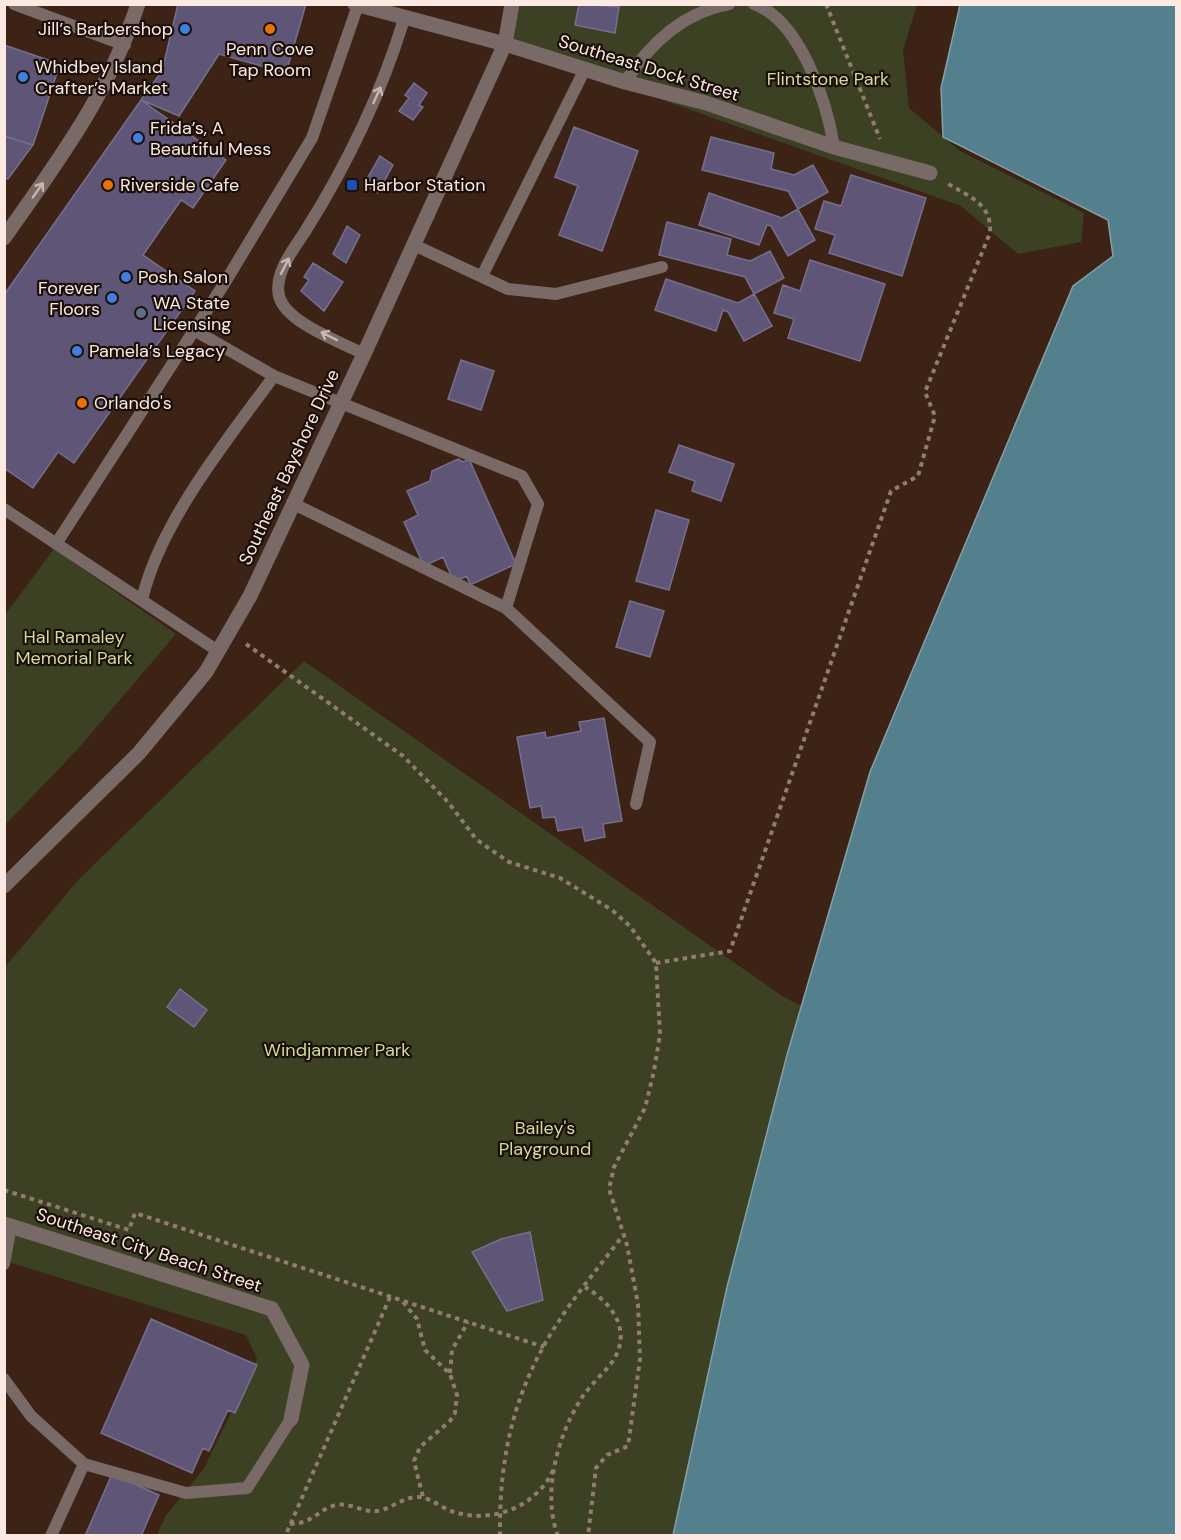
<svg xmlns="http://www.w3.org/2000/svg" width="1181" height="1540" font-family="'DM Sans',sans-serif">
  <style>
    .green { fill: #3b4122 }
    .water { fill: #53808c; stroke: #86a0a6; stroke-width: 1.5 }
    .building { fill: #5f5677; stroke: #766f8d; stroke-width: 1.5 }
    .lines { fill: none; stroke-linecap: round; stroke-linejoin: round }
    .path { stroke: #927b70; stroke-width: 4; stroke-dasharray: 4.5 4.5; stroke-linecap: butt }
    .service { stroke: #796967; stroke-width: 12 }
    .minor { stroke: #796967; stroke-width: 15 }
    .tertiary { stroke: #796967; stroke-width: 15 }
    .oneway { stroke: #c8b6b0 }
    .shop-dot { fill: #3f7fe0; stroke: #1b0f0a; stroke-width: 2 }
    .food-dot { fill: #e8710a; stroke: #1b0f0a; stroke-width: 2 }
    .transit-dot { fill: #1a4fb4; stroke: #1b0f0a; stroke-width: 2 }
    .service-dot { fill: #5c6f8a; stroke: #1b0f0a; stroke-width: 2 }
    .labels { text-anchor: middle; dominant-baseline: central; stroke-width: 4.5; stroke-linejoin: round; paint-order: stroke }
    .poi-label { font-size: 18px; fill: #fce9e1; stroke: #1b0f0a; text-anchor: start }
    .street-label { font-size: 18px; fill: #fce9e1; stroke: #1b0f0a }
    .park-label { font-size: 18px; fill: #d0dc9e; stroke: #1b0f0a }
  </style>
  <rect width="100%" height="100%" fill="#3d2216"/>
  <path class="green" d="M512,5h405l-14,45 6,58 51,43 124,62 -3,29 -63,12 -57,-48 -456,-162z
    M54,549l122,85 -99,116 -72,75 -1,-209z
    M304,661l478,335 19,10 -74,281 -54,248h-516l9,-20 37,-45 54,-111 -11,-24 -241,-74v-294l75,-89z"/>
  <path class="water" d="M960,5h216v1530h-503l54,-248 60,-232 83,-283 203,-486 40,-30 -5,-36 -165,-83 -2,-49z"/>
  <path class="building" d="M178,4h128l-20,69 -67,-19 -40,62 -38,-16 21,-29z
    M579,4l40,3 -4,26 -40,-8z
    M4,45l56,19 -27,81 -29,-9z
    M414,83l13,10 -8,12 4,2 -10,13 -14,-9 10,-13 -4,-3z
    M141,100l85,60 -33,48 -12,-8 -38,55 52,36 -121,172 -16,-11 -25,36 -29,-20v-173z
    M574,127l64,24 -36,100 -43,-16 19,-49 -23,-9z
    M4,136l29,9 -25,34 -4,-1z
    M711,137l63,16 -3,16 23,6 19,-10 15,27 -30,17 -10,-18 -86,-21z
    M380,156l13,9 -15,28 -14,-9z
    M851,175l75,23 -24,78 -73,-23 6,-18 -20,-6 9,-28 17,5z
    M709,193l73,25 16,-9 17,31 -27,16 -17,-30 -4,-1 -8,20 -60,-20z
    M667,222l64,17 -4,16 23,6 20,-10 14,27 -30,16 -9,-17 -86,-22z
    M347,226l13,9 -14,28 -13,-9z
    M810,260l75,24 -25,77 -72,-23 6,-19 -20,-6 9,-28 17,6z
    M313,263l30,19 -19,29 -23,-20 8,-11 -5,-3z
    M666,279l72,24 16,-9 18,32 -28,15 -16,-29 -5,-2 -7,21 -61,-21z
    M461,360l33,11 -13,39 -33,-11z
    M679,445l55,19 -13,37 -29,-10 3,-10 -26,-9z
    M458,459l5,3 6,-3 47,105 -46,21 -3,-9 -13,6 -11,-25 -19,9 -20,-44 14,-7 -11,-24 23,-10 2,-10z
    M656,510l33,10 -20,70 -33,-9z
    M630,601l34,10 -14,46 -34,-10z
    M604,718l18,103 -19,3 2,13 -20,4 -3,-14 -24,4 -3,-14 -12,1 -2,-12 -11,2 -13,-71 28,-5 1,6 35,-7 -2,-9z
    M180,989l27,21 -13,17 -27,-20z
    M530,1232l13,68 -36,11 -35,-59 29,-13z
    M151,1319l106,46 -22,48 -7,-3 -19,41 -6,-3 -11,25 -91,-40z
    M112,1474l47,21 -18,41h-56z"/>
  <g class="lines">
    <path class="path" d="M826,4l54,135
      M246,644l157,112 45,46 28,37 11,8 22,15 51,16 52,32 18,16 26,37 4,71 -6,37 -9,37 -31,59 -5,22 18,56 11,59 2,55 -12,87 -21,9 -11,13 -8,68
      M656,963l74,-12 161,-460 27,-15 17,-60 -10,-24 65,-159c2,-30 -21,-36 -43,-50
      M4,1190l125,40 6,-17 409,134
      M403,1302l14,17 8,31 25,24 7,21 -2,18 -5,8 -30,26 -6,14 9,36
      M450,1373l2,-23 16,-28
      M290,1524c25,-1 28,-15 46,-19 14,-3 27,8 41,6 14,-2 25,-13 39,-14 13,-1 25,11 38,15 38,12 84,-5 100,-44
      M287,1532l103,-235
      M500,1536c-1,-77 13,-143 55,-209 20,-32 46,-62 68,-92
      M558,1536c-16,-41 -1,-97 20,-132 8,-15 21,-26 32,-39 24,-32 4,-61 -25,-78"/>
    <path class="service" d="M14,4l111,41
      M754,4c46,16 73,98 80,143
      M625,82c24,-37 58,-70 104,-78
      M414,245l94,44 48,5 106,-27
      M482,276l103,-207
      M194,330l80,46
      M364,354c-23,-12 -78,-31 -85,-58 -5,-24 15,-47 27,-66 42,-67 75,-135 98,-211
      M294,504l212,104 144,134 -14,62
      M4,509l214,142
      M56,544l168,-260 88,-146 46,-133
      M142,600c17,-76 85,-160 132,-224l248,100 16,28 -32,104
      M4,1264l7,-38
      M4,1379l27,37 53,48 102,29 61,-5 44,-69
      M51,1536l33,-72"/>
    <path class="minor" d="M355,4l150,40 120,38 81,21 128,44 96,26"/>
    <path class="tertiary" d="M4,238c54,-77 104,-143 134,-234
      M4,886l135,-133 67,-81 44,-76 114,-242 141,-310 7,-40
      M4,1224l268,85 30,56 -11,54"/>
  </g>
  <defs><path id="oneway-shaft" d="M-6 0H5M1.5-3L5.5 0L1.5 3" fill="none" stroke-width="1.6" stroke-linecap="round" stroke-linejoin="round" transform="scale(1.5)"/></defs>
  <g class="oneway">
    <use href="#oneway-shaft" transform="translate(377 95) rotate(-66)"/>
    <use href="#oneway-shaft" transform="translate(38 190) rotate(-55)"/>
    <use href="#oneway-shaft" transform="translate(285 266) rotate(-63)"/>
    <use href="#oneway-shaft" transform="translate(329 336) rotate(-153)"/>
  </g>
  <g class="shop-dot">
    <circle cx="185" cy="29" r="6"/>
    <circle cx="23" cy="77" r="6"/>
    <circle cx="138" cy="138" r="6"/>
    <circle cx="126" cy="277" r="6"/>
    <circle cx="112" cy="298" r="6"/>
    <circle cx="77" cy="351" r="6"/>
  </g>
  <g class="food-dot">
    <circle cx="270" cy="29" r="6"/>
    <circle cx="108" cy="185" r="6"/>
    <circle cx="82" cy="403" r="6"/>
  </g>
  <rect class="transit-dot" x="346" y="179" width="12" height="12" rx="3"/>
  <circle class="service-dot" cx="141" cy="313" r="6"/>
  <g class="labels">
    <g class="poi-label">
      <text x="173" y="29" text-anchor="end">Jill’s Barbershop</text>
      <text x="270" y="49" text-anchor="middle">Penn Cove<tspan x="270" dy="21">Tap Room</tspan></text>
      <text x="35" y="67">Whidbey Island<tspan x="35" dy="21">Crafter’s Market</tspan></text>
      <text x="150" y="128">Frida’s, A<tspan x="150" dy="21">Beautiful Mess</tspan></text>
      <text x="120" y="185">Riverside Cafe</text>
      <text x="364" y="185">Harbor Station</text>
      <text x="138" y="277">Posh Salon</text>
      <text x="100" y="288" text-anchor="end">Forever<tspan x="100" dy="21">Floors</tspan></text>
      <text x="153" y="303">WA State<tspan x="153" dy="21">Licensing</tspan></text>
      <text x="89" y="351">Pamela’s Legacy</text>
      <text x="94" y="403">Orlando's</text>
    </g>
    <g class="street-label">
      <text transform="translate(649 68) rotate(17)">Southeast Dock Street</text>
      <text transform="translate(289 467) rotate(-65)">Southeast Bayshore Drive</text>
      <text transform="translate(149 1250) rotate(18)">Southeast City Beach Street</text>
    </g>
    <g class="park-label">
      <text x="828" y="79">Flintstone Park</text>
      <text x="74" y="637">Hal Ramaley<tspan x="74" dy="21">Memorial Park</tspan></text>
      <text x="337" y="1050">Windjammer Park</text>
      <text x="545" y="1128">Bailey's<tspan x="545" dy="21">Playground</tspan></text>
    </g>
  </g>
  <rect width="1181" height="1540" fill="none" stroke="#fce9e1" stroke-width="12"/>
</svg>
